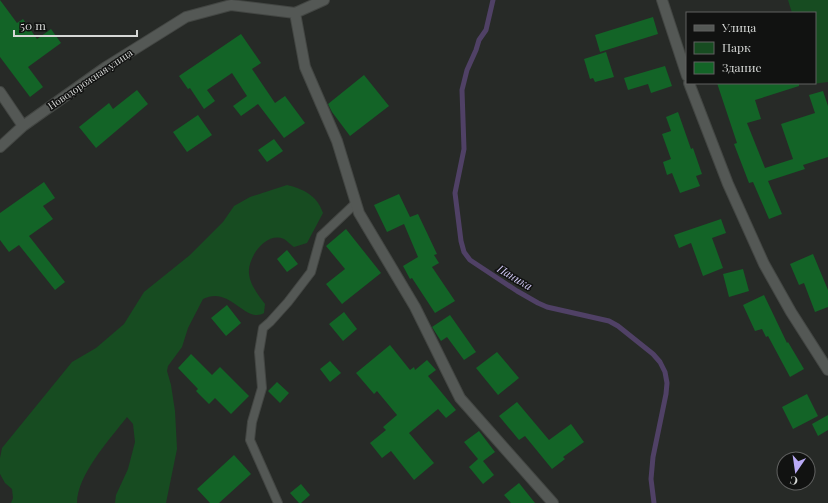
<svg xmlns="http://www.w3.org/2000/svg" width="828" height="503" font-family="'Playfair Display',serif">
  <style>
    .green { fill: #174c21 }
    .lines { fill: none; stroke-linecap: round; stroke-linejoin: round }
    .stream { stroke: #504166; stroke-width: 5 }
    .building { fill: #136427 }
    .lane-casing { stroke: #434643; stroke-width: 10 }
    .street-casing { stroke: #434643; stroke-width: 12 }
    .lane { stroke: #545855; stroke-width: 8 }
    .street { stroke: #545855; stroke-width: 10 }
    .labels { text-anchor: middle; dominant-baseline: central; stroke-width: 3; stroke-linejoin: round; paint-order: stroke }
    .street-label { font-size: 10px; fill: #d6d8d6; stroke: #111211 }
    .water-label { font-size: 11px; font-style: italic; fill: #d5cdf9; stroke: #111211 }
  </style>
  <rect width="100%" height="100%" fill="#272a27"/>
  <path class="green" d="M788,0h40v82l-16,2v-1h3v-70h-23z
    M287,185c16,4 30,10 36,28l-16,30 -13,4c-3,-2 -7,-6 -10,-8 -18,-8 -37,19 -35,35 1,11 10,22 16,30l-1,9c-19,11 -34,-28 -61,-14l-15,29 -6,19 -14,19 -1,5 4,14 4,26 2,38 -11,54h-51l1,-8 12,-26 7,-27 -2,-18 -6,-7c-17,22 -50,58 -50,86h-66l2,-5 -1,-9 -7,-6 -5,-9v-16l2,-10 70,-86 24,-14 28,-24 20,-32 46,-37 33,-33 11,-16 16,-9z"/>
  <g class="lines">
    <path class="stream" d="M493,0l-7,30 -7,10 -3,10 -9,20 -5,20 2,59 -9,44 6,48 3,11 6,8 47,31 21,12 9,4 62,14 9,5 35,28 7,8 5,10 2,11 -1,11 -13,63 -2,22 3,24"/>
  </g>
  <path class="building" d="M0,0l17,23 6,-4 14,20 14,-10 10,14 -33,24 15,20 -13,10 -30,-40z
    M653,17l5,17 -58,18 -5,-17z
    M241,34l20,29 -9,6 23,34 10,-7 20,27 -21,15 -26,-34 -17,12 -8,-10 14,-10 -15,-23 -25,17 8,11 -11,8 -14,-21 -2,1 -9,-13z
    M606,52l8,25 -19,5 -2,-4 -3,1 -6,-20z
    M665,66l7,20 -21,7 -3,-9 -20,6 -4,-12z
    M364,75l25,31 -39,30 -18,-24 -4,-8z
    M717,83h82v3l-44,14 6,19 -14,4 18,45 28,-9 -12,-35 34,-11 -6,-18 14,-4 5,15v51l-25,8 2,4 -37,12 14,33 -13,5 -16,-37 -4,1 -15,-39 3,-1z
    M137,90l11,14 -52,44 -17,-21 30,-24 4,6z
    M678,112l13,37 2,-1 9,26 -6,2 4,10 -20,7 -8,-20 -5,2 -4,-13 8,-3 -9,-25 9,-3 -5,-14z
    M198,115l14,20 -25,17 -14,-20z
    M274,139l9,12 -16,11 -9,-12z
    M44,182l11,16 -12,8 10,13 -24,17 36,46 -10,8 -36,-45 -10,7 -9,-12v-27z
    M399,194l11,23 8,-3 19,40 -3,1 5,8 -7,4 23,34 -20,12 -23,-35 -2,1 -7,-13 15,-9 -14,-33 -17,8 -13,-27z
    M721,219l5,14 -14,5 11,30 -20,8 -12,-33 -12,5 -5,-13z
    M346,229l35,44 -39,31 -16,-20 19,-15 -19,-23z
    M287,250l11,14 -11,8 -10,-13z
    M813,254l15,36v17l-13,5 -11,-29 -5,2 -9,-21z
    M743,269l6,22 -20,6 -6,-23z
    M764,295l23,48 1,-1 16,27 -14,8 -22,-41 -2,1 -4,-8 -7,2 -12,-26z
    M227,305l14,18 -15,13 -15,-18z
    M344,312l13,17 -14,12 -14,-17z
    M450,315l26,37 -12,8 -17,-23 -6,4 -9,-14z
    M390,345l20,25 4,-3 1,3 12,-10 9,10 -8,6 28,34 -10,8 -8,-9 -29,24 25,30 -20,17 -23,-29 -9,7 -12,-15 16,-13 -3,-3 14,-12 -20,-24 -3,3 -18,-21z
    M497,352l22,26 -21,17 -22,-27z
    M191,354l21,21 8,-8 29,29 -18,18 -16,-16 -6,6 -13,-13 2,-2 -20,-21z
    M330,361l11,12 -11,9 -10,-13z
    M277,382l12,11 -9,10 -12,-12z
    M807,394l11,22 -25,13 -11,-22z
    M517,402l32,38 22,-16 13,18 -21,15 2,2 -13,10 -27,-33 -6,4 -20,-24z
    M828,415v15l-10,6 -6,-12z
    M479,431l16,21 -12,9 11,14 -11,9 -14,-17 9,-8 -14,-17z
    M234,455l17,19 -32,29h-9l-13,-14z
    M519,483l16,20h-24l-7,-8z
    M301,484l9,11 -9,8h-2l-9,-10z"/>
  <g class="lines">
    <g class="lane-casing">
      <path id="lane" d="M278,503l-28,-63 2,-18 10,-34 -3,-36 4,-24 7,-6 18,-20 23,-30 10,-36 35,-33"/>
    </g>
    <g class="street-casing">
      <path id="street" d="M662,0l25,76
        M295,13l10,54 32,74 22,72 56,94 45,91 93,105
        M689,83l39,101 36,80 27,48 37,58
        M0,92l23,34
        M0,147l23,-21 83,-59 80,-50 45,-12 64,8 29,-13"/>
    </g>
    <use href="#lane" class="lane"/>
    <use href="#street" class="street"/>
  </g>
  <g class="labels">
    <g class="street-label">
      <text transform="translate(90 79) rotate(-34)">Новодорожная улица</text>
    </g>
    <g class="water-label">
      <text transform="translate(515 277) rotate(31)">Паника</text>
    </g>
  </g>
  <rect x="686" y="12" width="130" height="72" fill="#111211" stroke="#606160"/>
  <rect x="694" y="25" width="20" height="6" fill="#545855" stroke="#606160"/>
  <text x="722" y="32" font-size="12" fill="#d6d8d6">Улица</text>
  <rect x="694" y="42" width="20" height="12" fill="#174c21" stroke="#606160"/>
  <text x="722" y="52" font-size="12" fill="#d6d8d6">Парк</text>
  <rect x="694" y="62" width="20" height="12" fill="#136427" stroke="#606160"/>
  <text x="722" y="72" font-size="12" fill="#d6d8d6">Здание</text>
  <g transform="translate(796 471) rotate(193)"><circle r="19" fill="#111211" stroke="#606160"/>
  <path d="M0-3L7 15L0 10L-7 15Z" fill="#baaaf6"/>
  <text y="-6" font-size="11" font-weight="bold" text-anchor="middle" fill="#d6d8d6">С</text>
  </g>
  <path d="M14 30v6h123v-6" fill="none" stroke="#d6d8d6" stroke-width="2"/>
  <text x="20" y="30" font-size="12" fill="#d6d8d6" stroke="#111211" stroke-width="3" paint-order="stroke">50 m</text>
</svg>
